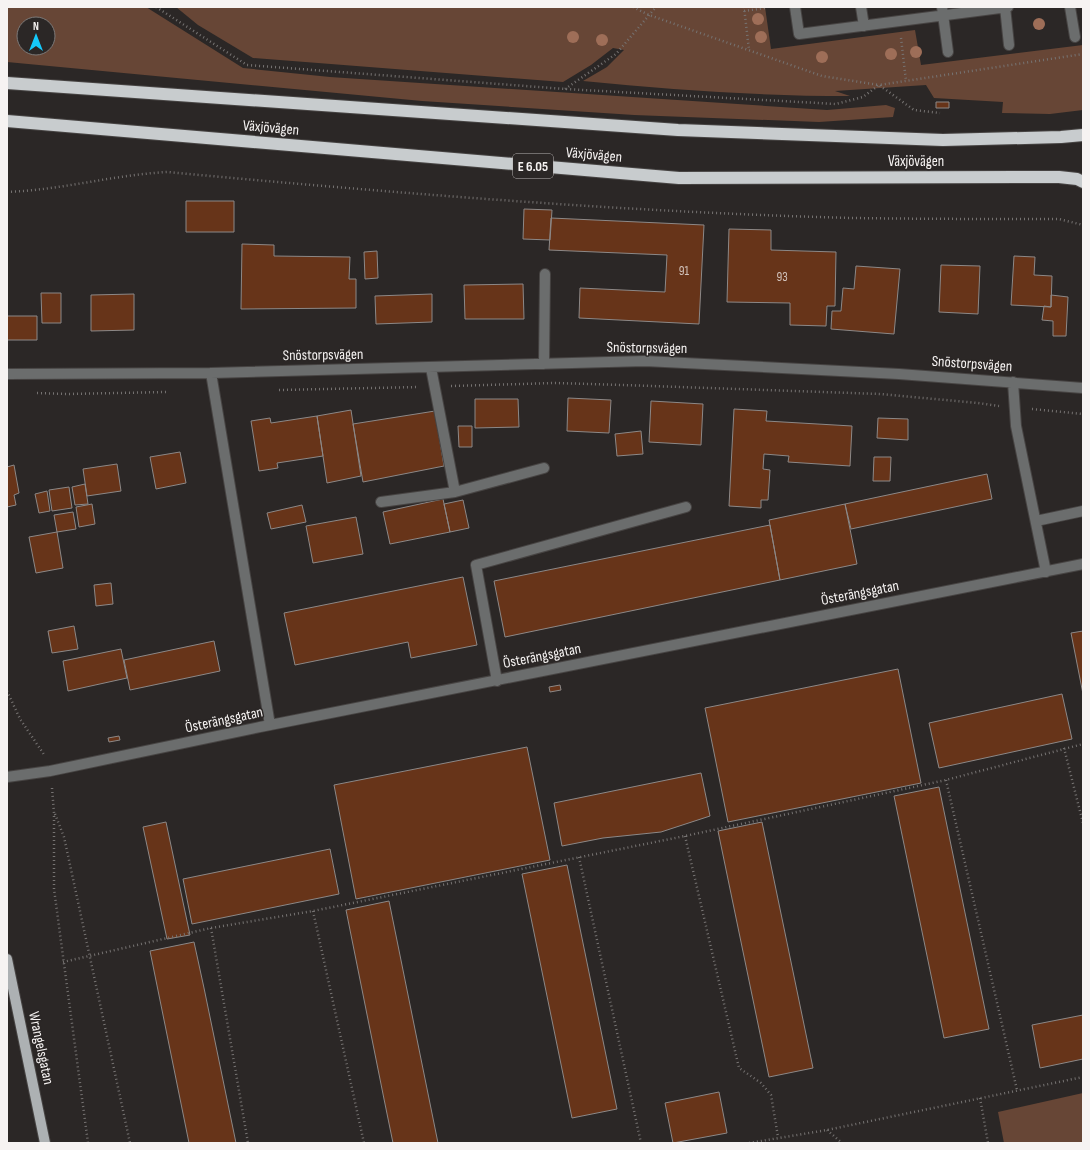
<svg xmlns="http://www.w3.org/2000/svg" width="1090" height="1150" font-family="'Sofia Sans Condensed',sans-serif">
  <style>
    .green { fill: #674636; fill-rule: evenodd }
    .building { fill: #673419; stroke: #8c8887 }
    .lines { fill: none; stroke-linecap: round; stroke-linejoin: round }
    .minor-casing { stroke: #474443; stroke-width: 12 }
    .major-casing { stroke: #474443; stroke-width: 12 }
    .highway-casing { stroke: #474443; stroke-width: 14 }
    .path { stroke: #767372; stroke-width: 2.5; stroke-dasharray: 1 3; stroke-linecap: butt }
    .minor { stroke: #6b6d6d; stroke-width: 10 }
    .major { stroke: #adb1b3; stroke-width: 10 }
    .highway { stroke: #c8ccce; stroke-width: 12 }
    .tree { fill: #9e6e58 }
    .labels { text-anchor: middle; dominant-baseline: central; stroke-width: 3; stroke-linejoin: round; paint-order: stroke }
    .number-label { font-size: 13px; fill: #d2c3bc }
    .shield { fill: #2b2726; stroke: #b9b6b5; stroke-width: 1 }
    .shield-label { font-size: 14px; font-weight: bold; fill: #f6f3f2 }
    .street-label { font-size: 15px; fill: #f6f3f2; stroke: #2b2726 }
  </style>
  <rect width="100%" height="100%" fill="#2b2726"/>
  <path class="green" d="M7,7h139l97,61 87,9 497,33 59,-5 9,3 -2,9 -74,5 -185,-7 -212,-14 -415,-39zM24,24h24v24h-24z
    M176,7h589l6,42 144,-19 6,35 162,-20v65l-33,4 -48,-1 1,-11 -69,-4 -8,-13 -91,6 15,5c-89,0 -178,-6 -267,-15l24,-14 17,-17 -11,-2 -22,17 -28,17 -310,-24 -55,-33z
    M1083,1093v50h-79l-6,-31z"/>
  <path class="building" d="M936,102h13v6h-13z
    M186,201h48v31h-48z
    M524,209l28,1 -2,30 -27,-1z
    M551,218l153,7 -5,99 -120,-6 1,-30 85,4 2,-37 -118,-5z
    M729,229l42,1v20l65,2 -1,54h-8l-1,20 -36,-1v-22l-63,-1z
    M242,244l32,1v11l76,1 -1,22h7v29l-115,1z
    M377,251l1,27 -13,1 -1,-27z
    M1014,256l21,1 -1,18 18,1 -1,31 -40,-2z
    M941,265l39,1 -2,48 -39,-2z
    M856,266l44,3 -6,65 -63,-5 1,-18h9l2,-23 11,1z
    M523,284l1,35h-59l-1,-34z
    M41,293h20v30h-19z
    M134,294v36l-43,1v-36z
    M432,294v28l-56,2 -1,-28z
    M1051,295l17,2 -2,39h-13v-15l-11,-1 2,-14 7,1z
    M7,316h30v24h-30z
    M568,398l43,2 -2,33 -42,-2z
    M475,399h43l1,28 -44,1z
    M651,401l52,3 -2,41 -52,-3z
    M734,409l33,2 -1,10 86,5 -2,40 -62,-4 1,-6 -25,-2 -1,15 7,1 -2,30h-7v8l-32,-2z
    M351,410l10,66 -34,7 -10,-67z
    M435,411l9,55 -81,16 -10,-58z
    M317,416l6,40 -46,7 1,5 -19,3 -8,-50 19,-3 1,5z
    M878,418l30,1v21l-31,-2z
    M458,426h14v21h-13z
    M641,431l2,23 -26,2 -2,-22z
    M180,452l6,31 -30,6 -6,-32z
    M874,457h17l-1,24h-17z
    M117,464l4,27 -34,5 -4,-27z
    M14,465l5,28 -5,2 2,10 -9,2v-40z
    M987,474l5,25 -141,30 -6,-25z
    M85,484l3,20 -13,1 -3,-18z
    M69,487l3,21 -20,3 -3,-21z
    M47,491l3,20 -11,2 -4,-19z
    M443,499l7,33 -60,12 -7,-32z
    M463,500l6,28 -19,4 -6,-28z
    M92,504l3,20 -16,3 -3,-20z
    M845,504l12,60 -77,16 -11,-60z
    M302,505l4,17 -35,7 -4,-16z
    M73,512l3,17 -19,3 -3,-17z
    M356,517l7,37 -50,9 -7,-37z
    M770,525l10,55 -275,57 -11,-56z
    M57,532l6,36 -27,5 -7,-36z
    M463,577l14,68 -66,13 -3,-16 -113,23 -11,-52z
    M111,583l2,21 -17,2 -2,-21z
    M74,626l4,23 -26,4 -4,-22z
    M1083,631v63l-12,-61z
    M214,641l6,30 -90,19 -6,-30z
    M121,649l6,29 -59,13 -5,-30z
    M898,669l23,114 -193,39 -23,-114z
    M560,685l1,5 -11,2 -1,-5z
    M1062,694l10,45 -133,29 -10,-45z
    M119,736l1,4 -11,2 -1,-4z
    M527,747l23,113 -194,39 -22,-114z
    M701,773l9,43 -49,16 -58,6 -41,8 -8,-43z
    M939,787l50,242 -45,9 -50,-242z
    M166,822l24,113 -23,4 -24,-112z
    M762,822l51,246 -44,9 -51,-246z
    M330,849l9,45 -147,30 -9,-45z
    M567,865l50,244 -45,9 -50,-244z
    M389,901l49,242h-45l-9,-44 -38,-189z
    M194,942l10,46 32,155h-47l-39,-192z
    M1083,1015v44l-43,9 -8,-43z
    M719,1092l8,41 -54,10 -8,-40z"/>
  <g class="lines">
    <g class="minor-casing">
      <path id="minor" d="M795,7l4,27 209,-27
        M861,7l3,19
        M942,7l6,45
        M1005,7l4,38
        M1070,7l5,30
        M544,364l1,-90
        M211,373l59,352
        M7,374l204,-1 434,-12 254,13 184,14
        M1013,382l3,44 30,146
        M455,492l89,-24
        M381,502l74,-10 -24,-124
        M1036,521l47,-10
        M497,681l-21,-116 210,-58
        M7,777l43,-6 210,-44 823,-163"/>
    </g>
    <g class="major-casing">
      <path id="major" d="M7,959l38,184"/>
    </g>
    <g class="highway-casing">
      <path id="highway" d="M7,83l671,47 265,10 118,-3 22,-2
        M7,121l672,57 380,-1 18,2 6,3"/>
    </g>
    <path class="path" d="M156,7l91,58 318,24 271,15 27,-7 16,-12 204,-31
      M633,7l16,8 173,61 57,9 35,25 26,3
      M744,7l5,43
      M744,11l21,-3
      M901,38l5,43
      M565,89l51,-35 40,-47
      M7,192c54,-2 106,-17 160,-20 228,21 456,40 685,46 69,1 138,1 207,1l24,6
      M451,386l104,-3 68,2 257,9 98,9 21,3
      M279,390l139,-3
      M37,393l30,1 99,-2
      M1032,409l51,5
      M7,691l13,28 25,37
      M1064,748l19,75
      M946,780l71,310
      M52,788l2,25v76l34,254
      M55,814l9,23 66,306
      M685,836l54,232 22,15 10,12 7,42
      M579,857l62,286
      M313,911l51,232
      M211,928l37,215
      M63,962l148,-34 102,-17 372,-75 261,-56 137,-36
      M980,1098l8,45
      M827,1130l15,13
      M749,1143l78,-13 256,-53"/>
    <use href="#minor" class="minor"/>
    <use href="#major" class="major"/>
    <use href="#highway" class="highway"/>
  </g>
  <g class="tree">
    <circle cx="758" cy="19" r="6"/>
    <circle cx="1039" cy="24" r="6"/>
    <circle cx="573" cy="37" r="6"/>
    <circle cx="761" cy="37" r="6"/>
    <circle cx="602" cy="40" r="6"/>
    <circle cx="916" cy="52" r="6"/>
    <circle cx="891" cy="54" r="6"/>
    <circle cx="822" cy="57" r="6"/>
  </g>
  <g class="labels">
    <g class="number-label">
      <text x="684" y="271">91</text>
      <text x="782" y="277">93</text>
    </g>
    <rect class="shield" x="513" y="154" width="40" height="24" rx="3"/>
    <g class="shield-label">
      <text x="533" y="166">E 6.05</text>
    </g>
    <g class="street-label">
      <text transform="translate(271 128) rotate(5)">Växjövägen</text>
      <text transform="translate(594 155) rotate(5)">Växjövägen</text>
      <text x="916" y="161">Växjövägen</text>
      <text transform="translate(647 348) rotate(1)">Snöstorpsvägen</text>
      <text transform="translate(323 355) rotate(-1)">Snöstorpsvägen</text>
      <text transform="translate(972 364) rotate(4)">Snöstorpsvägen</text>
      <text transform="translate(860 593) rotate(-11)">Österängsgatan</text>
      <text transform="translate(542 656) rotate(-11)">Österängsgatan</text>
      <text transform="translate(224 720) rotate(-12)">Österängsgatan</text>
      <text transform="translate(41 1048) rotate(78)">Wrangelsgatan</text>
    </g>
  </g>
  <rect width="1090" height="1150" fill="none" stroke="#f6f3f2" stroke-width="16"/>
  <g transform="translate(36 36)"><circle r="19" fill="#2b2726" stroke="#7c7978"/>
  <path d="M0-3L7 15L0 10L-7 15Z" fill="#15cafb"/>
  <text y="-6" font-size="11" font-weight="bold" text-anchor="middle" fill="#f6f3f2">N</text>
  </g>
</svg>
